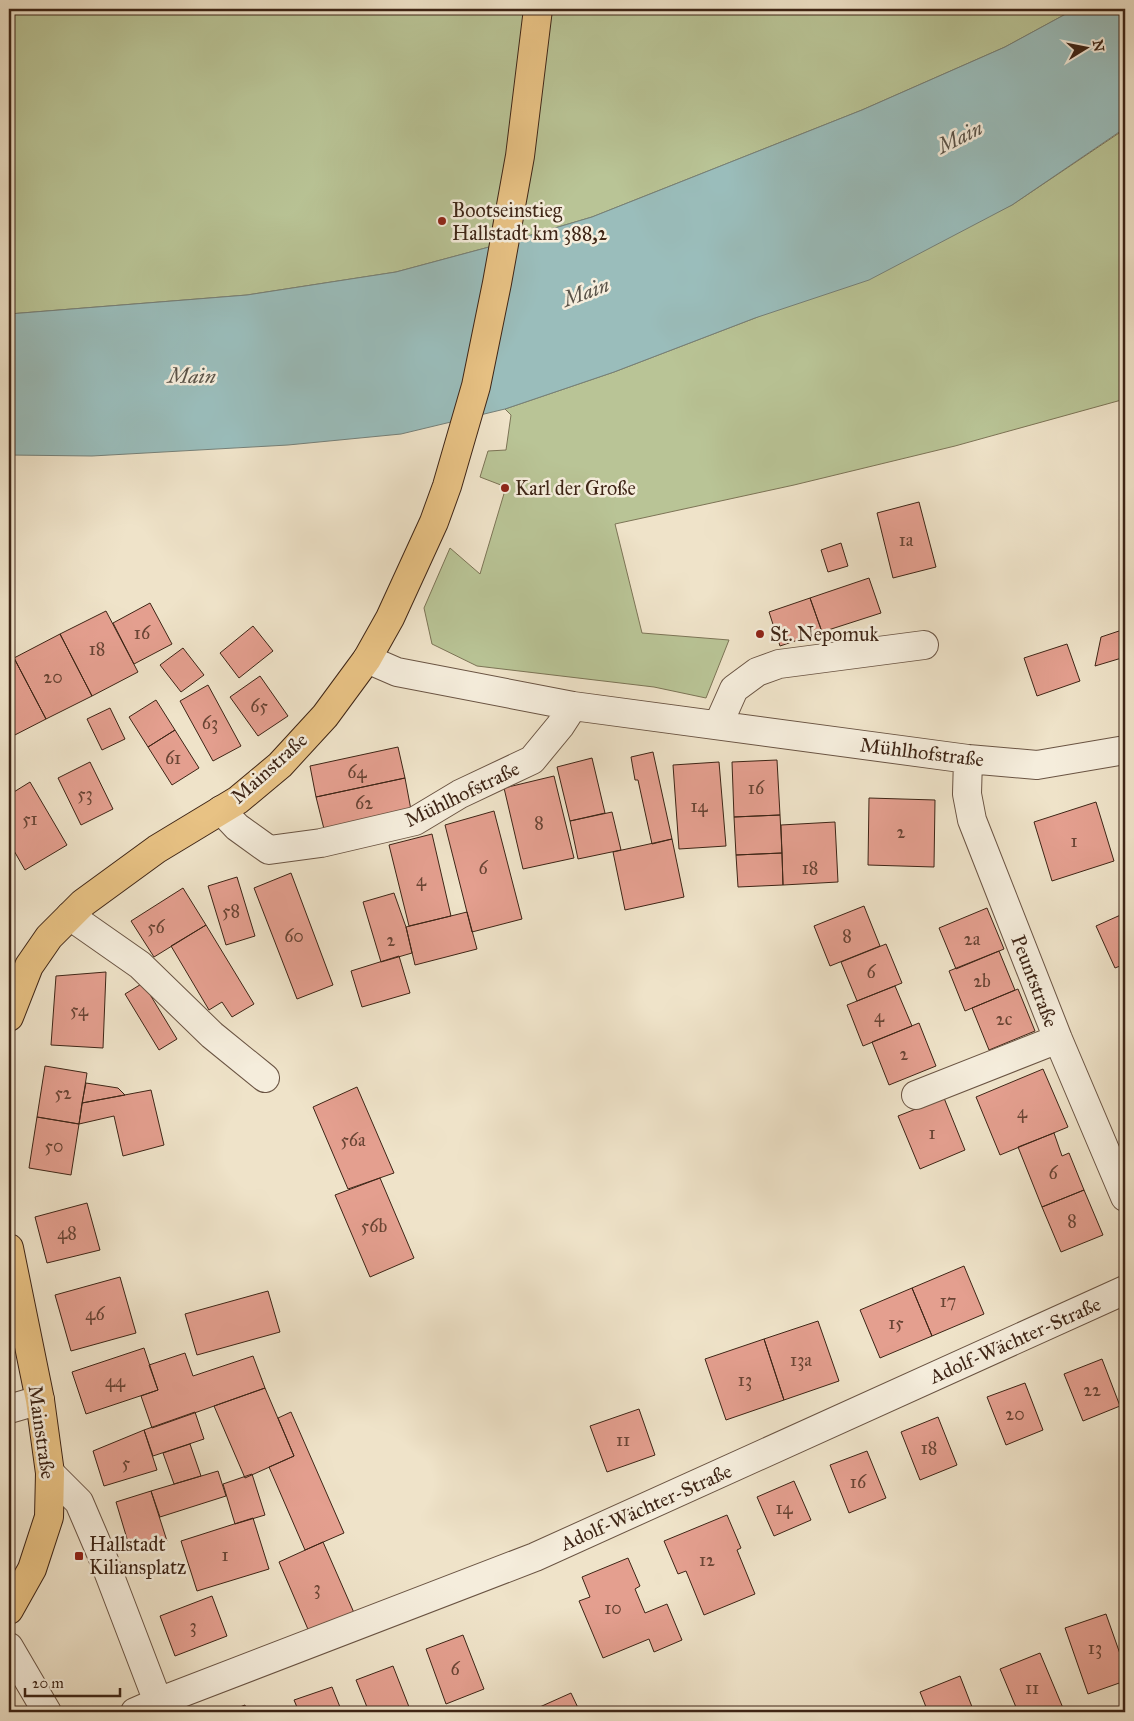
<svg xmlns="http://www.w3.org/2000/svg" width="1134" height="1721" font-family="'IM FELL Great Primer',serif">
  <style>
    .green { fill: #b9c496; stroke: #7c7456 }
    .water { fill: #9abdbb; stroke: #758079 }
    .building { fill: #e49f8f; stroke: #3e2516 }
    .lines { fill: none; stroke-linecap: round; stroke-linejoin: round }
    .minor-casing { stroke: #6a5443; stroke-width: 30 }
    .major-casing { stroke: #3e2516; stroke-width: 30 }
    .minor { stroke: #f5eddc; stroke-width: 28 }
    .major { stroke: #e8c284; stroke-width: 28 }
    .poi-dot { fill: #8f2418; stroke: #f5eddc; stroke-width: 2 }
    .labels { text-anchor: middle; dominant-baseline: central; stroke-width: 5; stroke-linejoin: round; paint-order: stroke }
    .number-label { font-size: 18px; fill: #684434 }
    .poi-label { font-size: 20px; fill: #3e2516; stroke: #f5eddc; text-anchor: start }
    .street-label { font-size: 20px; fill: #3e2516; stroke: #f5eddc }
    .water-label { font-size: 21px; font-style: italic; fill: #5a5348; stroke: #f5eddc }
  </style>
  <rect width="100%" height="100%" fill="#efe3c9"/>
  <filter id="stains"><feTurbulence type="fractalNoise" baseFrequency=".004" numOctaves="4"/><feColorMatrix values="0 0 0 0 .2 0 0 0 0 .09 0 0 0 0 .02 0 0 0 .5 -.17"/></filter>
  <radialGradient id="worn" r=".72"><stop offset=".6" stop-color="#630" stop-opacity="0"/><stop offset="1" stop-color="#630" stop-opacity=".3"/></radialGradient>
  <path class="green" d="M9,9h1066l-70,38 -143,63 -270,107 -88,26 -108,29 -149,23 -238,19z
    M1125,129v270l-170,47 -161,39 -179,39 27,109 87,7 -23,58 -52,-11 -177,-21 -45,-22 -8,-36 26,-60 30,26 26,-87 -26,-10 8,-26 18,-1 5,-35 -6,-6 109,-37 141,-54 257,-113z"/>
  <path class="water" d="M1075,9h50v119l-113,77 -143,75 -114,38 -141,54 -109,37 -104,25 -113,11 -196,11 -83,-1v-141l238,-19 149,-23 108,-29 88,-26 270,-107 143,-63z"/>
  <path class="building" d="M919,502l17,65 -43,11 -16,-65z
    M841,543l7,23 -20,6 -7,-22z
    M869,578l12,35 -59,19 -12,-34z
    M810,598l12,34 -42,14 -11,-34z
    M150,603l22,41 -38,20 -21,-41z
    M106,611l32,61 -46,24 -32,-62z
    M253,626l20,25 -34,27 -19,-25z
    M1125,629v28l-30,9 6,-29z
    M60,634l32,62 -46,23 -32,-61z
    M1067,644l13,37 -43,15 -13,-38z
    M183,648l21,27 -23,17 -21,-27z
    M14,658l32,61 -37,19v-77z
    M260,676l28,40 -30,20 -28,-39z
    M208,685l33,61 -28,15 -33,-60z
    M156,700l19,30 -27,17 -19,-30z
    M110,708l15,31 -23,11 -15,-31z
    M175,730l24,38 -27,17 -24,-38z
    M398,747l7,31 -89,19 -6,-31z
    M653,752l19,87 -20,5 -14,-64h-3l-4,-23z
    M592,758l13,55 -35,8 -13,-54z
    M777,760l3,55 -46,2 -2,-55z
    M90,762l23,47 -32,16 -23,-47z
    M719,762l7,84 -47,3 -6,-84z
    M554,776l20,82 -51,11 -19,-81z
    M405,778l6,32 -87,19 -8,-32z
    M30,782l37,63 -42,25 -16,-28v-47z
    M869,798l66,2 -1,67 -66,-2z
    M1096,802l18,59 -62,20 -18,-59z
    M494,811l28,108 -50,13 -27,-107z
    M612,812l9,38 -43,9 -8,-38z
    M780,815l2,38 -46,2 -2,-38z
    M835,822l3,60 -55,3 -2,-60z
    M432,834l19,82 -42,10 -20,-81z
    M672,839l12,58 -59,13 -12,-58z
    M782,853l1,32 -45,2 -2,-32z
    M291,873l42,112 -36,14 -43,-111z
    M237,877l18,59 -29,9 -18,-59z
    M183,888l23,37 -52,32 -23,-36z
    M394,893l12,34 6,26 -31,9 -18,-60z
    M864,906l16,40 -50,20 -16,-40z
    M987,908l17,41 -48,20 -17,-41z
    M467,912l10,37 -62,16 -9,-38z
    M1125,913v51l-10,4 -19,-42z
    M206,925l48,79 -22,13 -10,-15 -13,8 -38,-64z
    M886,944l16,39 -45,18 -16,-39z
    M999,951l16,39 -50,21 -16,-40z
    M399,956l11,37 -48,14 -11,-36z
    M106,972l-3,76 -52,-3 5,-69z
    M143,983l34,56 -18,11 -34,-56z
    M895,986l17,40 -49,20 -16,-41z
    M1018,989l17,42 -46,19 -17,-42z
    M919,1023l17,43 -47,19 -17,-43z
    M45,1066l42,7 -8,51 -42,-7z
    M1043,1069l25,58 -68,28 -24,-58z
    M86,1083l32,5 7,7 -43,8z
    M357,1087l37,86 -46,16 -35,-82z
    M151,1090l13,55 -41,11 -9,-40 -35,8 3,-21z
    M944,1098l21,52 -45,19 -22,-53z
    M37,1117l42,7 -8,51 -42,-7z
    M1054,1133l8,23 7,-3 15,37 -42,17 -24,-60z
    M380,1178l34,80 -44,19 -35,-82z
    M1084,1190l19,45 -42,17 -19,-45z
    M87,1203l13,47 -53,13 -12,-46z
    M964,1266l20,48 -52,22 -20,-48z
    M120,1277l16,56 -65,18 -16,-56z
    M912,1288l20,48 -52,22 -20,-48z
    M268,1291l12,41 -83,23 -12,-41z
    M818,1321l21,60 -55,19 -20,-61z
    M764,1339l20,61 -58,20 -21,-61z
    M144,1348l14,42 -72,24 -14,-42z
    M185,1353l8,23 60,-20 12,32 -113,40 -11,-32 17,-6 -9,-25z
    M1102,1359l18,47 -37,15 -19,-47z
    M1025,1383l18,47 -37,15 -19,-48z
    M265,1388l29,68 -49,22 -31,-72z
    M639,1409l16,46 -48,17 -17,-46z
    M195,1412l9,27 -51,17 -9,-26z
    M291,1412l53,121 -39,17 -36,-83 25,-11 -16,-38z
    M938,1417l19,48 -37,15 -19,-48z
    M144,1430l13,40 -53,16 -11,-35z
    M190,1444l11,32 -27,8 -11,-31z
    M867,1451l19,47 -37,15 -19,-48z
    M218,1471l8,25 -66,21 -9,-26z
    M252,1474l13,41 -30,9 -12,-40z
    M794,1481l17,39 -37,16 -17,-39z
    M151,1491l16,50 -36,11 -15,-50z
    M727,1515l14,33 -4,2 18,44 -51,21 -18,-44 -8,3 -14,-33z
    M253,1518l16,51 -72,22 -16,-50z
    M323,1542l32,73 -45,19 -31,-72z
    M628,1558l12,28 -5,3 10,24 22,-9 15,36 -28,12 -5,-13 -46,19 -24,-57 11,-4 -8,-20z
    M212,1596l15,40 -52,20 -15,-40z
    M1106,1614l19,54v13l-37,13 -23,-66z
    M463,1635l21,54 -38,15 -20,-55z
    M1040,1653l23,55 -10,4h-35l-18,-43z
    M393,1666l18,46h-42l-13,-32z
    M960,1676l14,36h-46l-8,-20z
    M332,1687l10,25h-43l-5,-12z
    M571,1693l9,19h-46l-1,-2z
    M245,1705l2,7h-20z"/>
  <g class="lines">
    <g class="minor-casing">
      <path id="minor" d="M367,659l30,13 176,34 395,53 69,6 88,-15
        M718,725l16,-36 23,-17 22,-8 145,-19
        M968,759l-1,35 5,26 86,219 67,158
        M221,810l16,17 32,23 52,-7 94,-22 45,-27 72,-34 28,-34 13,-20
        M70,916l70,49 72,70 53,43
        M916,1095l142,-56
        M9,1409l31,-9
        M50,1473l29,29 24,56 55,144
        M9,1647l38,65
        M135,1712l23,-10 377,-145 590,-267"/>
    </g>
    <g class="major-casing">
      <path id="major" d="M9,1017l20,-51 20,-29 34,-34 74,-54 81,-49 42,-35 45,-49 42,-57 23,-41 44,-96 13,-36 29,-100 21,-103 23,-127 18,-147
        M9,1248l31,152 10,73 -1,44 -17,52 -23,41"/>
    </g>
    <use href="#minor" class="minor"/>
    <use href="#major" class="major"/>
  </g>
  <g class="poi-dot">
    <circle cx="442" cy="221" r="5"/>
    <circle cx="505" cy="488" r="5"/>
    <circle cx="760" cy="634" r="5"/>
    <rect x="74" y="1551" width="10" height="10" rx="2.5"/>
  </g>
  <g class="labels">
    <g class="number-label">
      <text x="906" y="540">1a</text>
      <text x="142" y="633">16</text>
      <text x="97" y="649">18</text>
      <text x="53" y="677">20</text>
      <text x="259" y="706">65</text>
      <text x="210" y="723">63</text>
      <text x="173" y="758">61</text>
      <text x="357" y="772">64</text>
      <text x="756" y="788">16</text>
      <text x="85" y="794">53</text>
      <text x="364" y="803">62</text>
      <text x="699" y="806">14</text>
      <text x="30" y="819">51</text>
      <text x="539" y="823">8</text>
      <text x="901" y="832">2</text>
      <text x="1074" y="841">1</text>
      <text x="483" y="868">6</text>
      <text x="810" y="868">18</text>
      <text x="421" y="880">4</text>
      <text x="231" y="911">58</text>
      <text x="156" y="927">56</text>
      <text x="294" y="936">60</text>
      <text x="847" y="936">8</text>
      <text x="972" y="939">2a</text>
      <text x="391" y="940">2</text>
      <text x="871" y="972">6</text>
      <text x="982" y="981">2b</text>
      <text x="79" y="1010">54</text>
      <text x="879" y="1016">4</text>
      <text x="1004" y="1019">2c</text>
      <text x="904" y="1054">2</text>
      <text x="63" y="1093">52</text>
      <text x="1022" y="1112">4</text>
      <text x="932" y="1133">1</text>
      <text x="353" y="1140">56a</text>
      <text x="54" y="1146">50</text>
      <text x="1053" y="1173">6</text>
      <text x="1072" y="1221">8</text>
      <text x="374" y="1226">56b</text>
      <text x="67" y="1233">48</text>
      <text x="948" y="1301">17</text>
      <text x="95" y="1314">46</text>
      <text x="896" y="1323">15</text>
      <text x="801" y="1360">13a</text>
      <text x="745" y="1380">13</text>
      <text x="115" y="1381">44</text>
      <text x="1092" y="1390">22</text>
      <text x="1015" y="1414">20</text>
      <text x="623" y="1440">11</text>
      <text x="929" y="1448">18</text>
      <text x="126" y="1463">5</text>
      <text x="858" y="1482">16</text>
      <text x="784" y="1508">14</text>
      <text x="225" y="1555">1</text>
      <text x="707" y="1560">12</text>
      <text x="317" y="1588">3</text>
      <text x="613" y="1608">10</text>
      <text x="193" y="1626">3</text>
      <text x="1095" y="1648">13</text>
      <text x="455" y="1669">6</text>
      <text x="1032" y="1688">11</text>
    </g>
    <g class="poi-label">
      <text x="452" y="210">Bootseinstieg<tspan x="452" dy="23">Hallstadt km 388,2</tspan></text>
      <text x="515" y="488">Karl der Große</text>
      <text x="770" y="634">St. Nepomuk</text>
      <text x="89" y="1544">Hallstadt<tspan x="89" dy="23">Kiliansplatz</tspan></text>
    </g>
    <g class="street-label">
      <text transform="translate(922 752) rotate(7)">Mühlhofstraße</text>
      <text transform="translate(269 768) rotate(-42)">Mainstraße</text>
      <text transform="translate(462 794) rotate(-26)">Mühlhofstraße</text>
      <text transform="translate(1035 981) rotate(69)">Peuntstraße</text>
      <text transform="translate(1015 1340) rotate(-24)">Adolf-Wächter-Straße</text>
      <text transform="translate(42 1432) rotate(82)">Mainstraße</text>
      <text transform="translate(646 1507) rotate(-24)">Adolf-Wächter-Straße</text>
    </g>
    <g class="water-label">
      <text transform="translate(960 137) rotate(-26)">Main</text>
      <text transform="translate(586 292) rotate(-20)">Main</text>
      <text transform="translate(192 376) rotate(1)">Main</text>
    </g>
  </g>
  <rect width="1134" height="1721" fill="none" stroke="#efe3c9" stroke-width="30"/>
  <rect x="10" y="10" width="1114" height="1701" fill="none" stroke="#3e2516" stroke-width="2.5"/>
  <rect x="15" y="15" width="1104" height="1691" fill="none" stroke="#3e2516"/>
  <g transform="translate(1086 48) rotate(80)" stroke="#f5eddc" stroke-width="4" paint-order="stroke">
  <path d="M0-4L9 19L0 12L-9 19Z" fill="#3e2516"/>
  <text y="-8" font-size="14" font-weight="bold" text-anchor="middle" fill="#3e2516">N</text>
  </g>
  <path d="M25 1688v8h95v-8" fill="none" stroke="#3e2516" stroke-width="2.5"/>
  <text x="32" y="1688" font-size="15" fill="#3e2516" stroke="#f5eddc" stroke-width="4" paint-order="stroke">20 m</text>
  <rect width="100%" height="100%" filter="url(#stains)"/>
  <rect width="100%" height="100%" fill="url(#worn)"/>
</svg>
